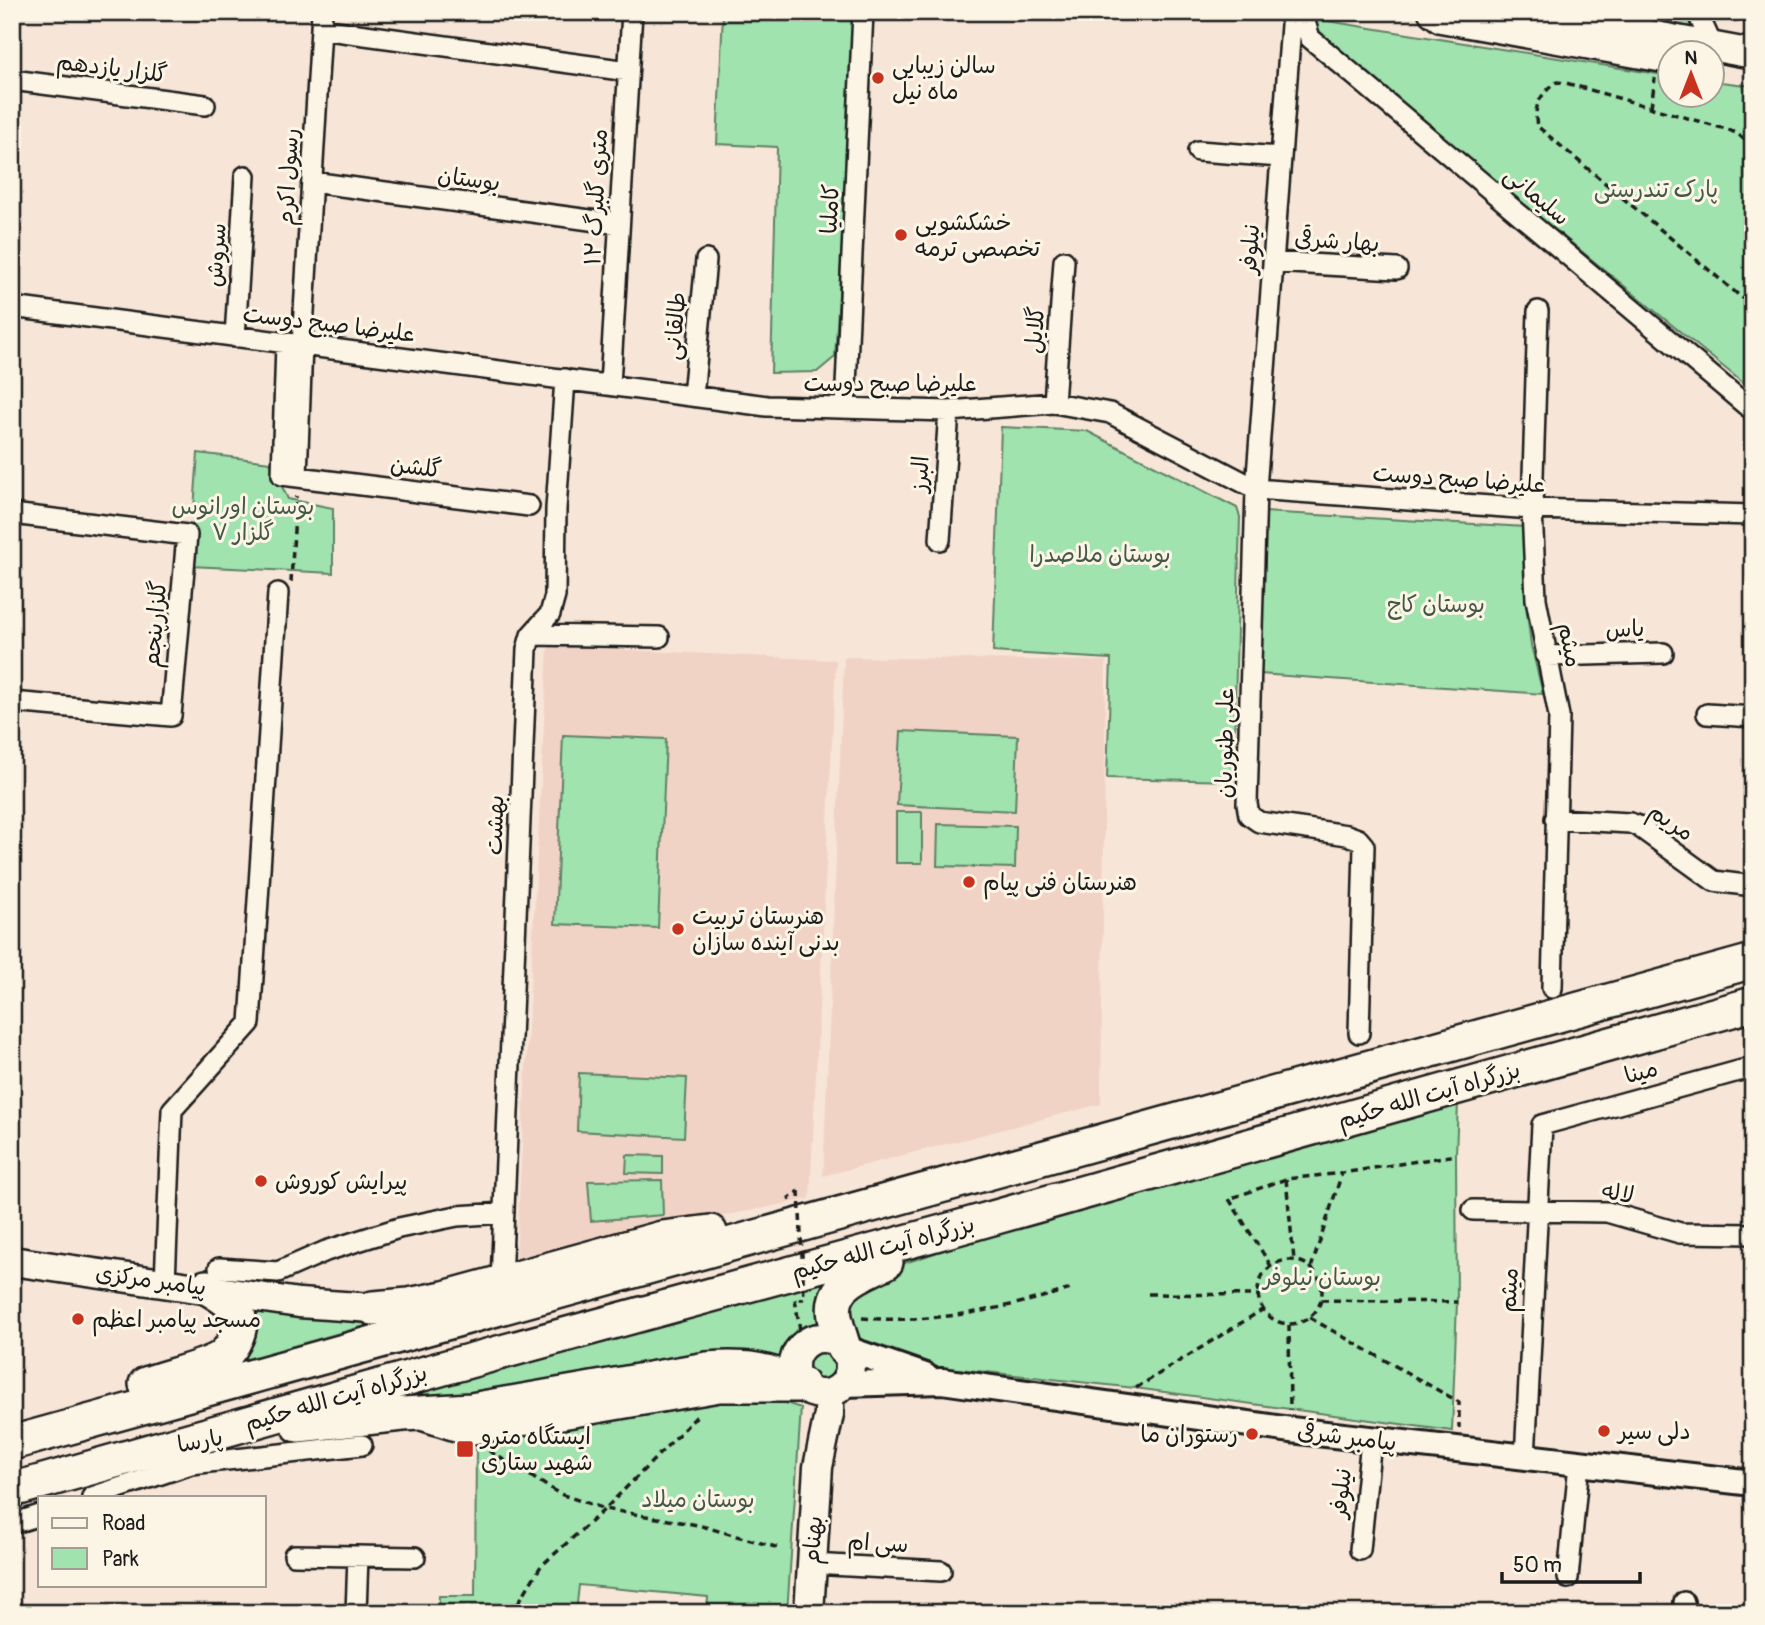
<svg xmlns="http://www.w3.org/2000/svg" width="1765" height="1625" font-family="Pangolin,'Playpen Sans Arabic',sans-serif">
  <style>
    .built { fill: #f1d3c6 }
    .green { fill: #a0e3ae; stroke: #5e8065; stroke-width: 2 }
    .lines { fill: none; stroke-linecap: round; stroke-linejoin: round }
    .minor-casing { stroke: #1c1c1c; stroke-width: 24 }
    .tertiary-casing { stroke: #1c1c1c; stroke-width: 30 }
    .secondary-casing { stroke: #1c1c1c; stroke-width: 33 }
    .trunk-casing { stroke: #1c1c1c; stroke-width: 38 }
    .path { stroke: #1c1c1c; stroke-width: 3.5; stroke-dasharray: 7 5; stroke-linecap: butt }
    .minor { stroke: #fcf5e5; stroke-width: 19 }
    .tertiary { stroke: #fcf5e5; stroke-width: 24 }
    .secondary { stroke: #fcf5e5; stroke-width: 28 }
    .trunk { stroke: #fcf5e5; stroke-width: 33 }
    .path-bridge { stroke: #1c1c1c; stroke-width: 3.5; stroke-dasharray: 7 5; stroke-linecap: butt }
    .poi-dot { fill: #c8321e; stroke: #fcf5e5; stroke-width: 2.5 }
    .labels { text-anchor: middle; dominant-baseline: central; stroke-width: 6; stroke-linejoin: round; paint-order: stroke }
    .poi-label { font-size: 23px; fill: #1c1c1c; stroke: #fcf5e5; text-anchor: start }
    .street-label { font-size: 23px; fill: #1c1c1c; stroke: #fcf5e5 }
    .park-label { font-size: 23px; fill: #445848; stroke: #fcf5e5 }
  </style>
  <rect width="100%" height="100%" fill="#f7e6d7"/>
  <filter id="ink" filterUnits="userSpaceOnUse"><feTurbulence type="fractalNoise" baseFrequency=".0143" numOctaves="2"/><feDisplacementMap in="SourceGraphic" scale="14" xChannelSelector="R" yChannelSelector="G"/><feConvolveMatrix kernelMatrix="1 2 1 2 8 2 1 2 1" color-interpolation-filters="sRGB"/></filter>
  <g filter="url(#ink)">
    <path class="built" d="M548,646l288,14 -26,539 -144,28 -141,35 -9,-5z
      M844,657l262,4 -5,443 -278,72z"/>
    <path class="green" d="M723,12h134l-22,345 -18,15 -46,1 6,-226 -60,-3z
      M1572,12h114l7,21z
      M1315,19l355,57v18h42l1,-13 40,5v305l-427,-348 -10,-14z
      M1001,427l86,4 150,77 3,9 -7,264 -126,-3 4,-119 -118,-7z
      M198,453l72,9 18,37 45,9v65l-143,-7z
      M1264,512l262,15 -1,70 6,48 12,49 -283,-20z
      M901,731l117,5 -3,75 -118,-6z
      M563,735l103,4 -8,189 -103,-4z
      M896,812h26v51h-26z
      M938,824l78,2 -1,42 -78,-2z
      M579,1073l108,5 -3,59 -107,-6z
      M1458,1102l-2,53 1,147 -5,129 -317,-43 -214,-23 -61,-20 -18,-44 15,-22 249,-83z
      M627,1155l36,1v18l-37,-1z
      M662,1180l1,35 -72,6 -3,-40z
      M849,1268l-26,64c-17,3 -34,12 -36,30l-242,23 -245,34z
      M249,1311l123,13 -136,38z
      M818,1344l14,1c8,10 15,16 13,29l-29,16 -18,-21c1,-13 7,-21 20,-25z
      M770,1398l31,10 -14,205h-80l1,-16 -129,-12 -3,28h-138l1,-17h36l1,-152 244,-45z"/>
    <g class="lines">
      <g class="minor-casing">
        <path id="minor" d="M1292,12l-36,477 -9,315 2,11 10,7 88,13 11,4 6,7 -5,187
          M1302,12l8,26 443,373
          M1697,12l16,35
          M321,29l307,42
          M12,80l193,25
          M1198,151l83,6
          M312,182l307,42
          M1273,262l124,7
          M12,307l755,99 182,5 105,-8 56,10 146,76 276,20 221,6
          M1538,311l-6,198 4,90 23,117 -7,272
          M235,337l10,-161
          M286,343l-4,132 247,31
          M610,385l22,-373
          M693,396l13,-136
          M1054,403l10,-142
          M845,408l18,-396
          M297,476l5,-131 20,-333
          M12,514l175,21 -16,181 -159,-14
          M940,540l9,-129
          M531,635l128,2
          M1546,656l117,-3
          M1707,714l46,3
          M1555,819l75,4 8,3 76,55 39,5
          M1473,1210l134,2 73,21 73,1
          M219,1268l59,4 48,-21 73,-23 58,-12 47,-3
          M165,1282l7,-172 78,-87 28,-430
          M501,1282l26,-633 4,-14 19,-21 5,-18 1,-87 9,-130
          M424,1421l44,14 252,-43h81
          M1525,1458l17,-333 211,-58
          M92,1497l99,-33 171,-19
          M12,1524l28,-9
          M1360,1550l11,-110
          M294,1555l121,2
          M812,1564l129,7
          M1568,1578l11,-114
          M1684,1602v11
          M356,1613l2,-57"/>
      </g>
      <g class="tertiary-casing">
        <path id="tertiary" d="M844,1348l81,28
          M844,1384l98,-3 349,49 462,53"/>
      </g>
      <g class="secondary-casing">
        <path id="secondary" d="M1433,12l8,6 229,41
          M1526,12l227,42
          M12,1261l287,42 74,5
          M794 1366a28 28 0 1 1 56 0a28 28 0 1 1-56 0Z
          M809,1613l9,-146 11,-53v-21"/>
      </g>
      <g class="trunk-casing">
        <path id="trunk" d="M373,1308l36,-3 35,-7 218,-60 48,-6
          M844,1348c-3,-10 -7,-21 -9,-31 -6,-34 28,-43 51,-55
          M146,1384c19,-7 57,-16 73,-25 6,-4 12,-11 15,-17 16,-29 -5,-42 -28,-55
          M298,1425l105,-11 68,-4 236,-41c38,-3 59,0 94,15
          M12,1443l1741,-482
          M12,1490l435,-123 510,-139 796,-224"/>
      </g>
      <path class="path" d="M1651,107l4,-29
        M1753,148l-15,-14 -9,-4 -163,-47 -9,-1c-17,12 -24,24 -20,44l216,181
        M291,582l5,-86
        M1286,1179l8,81
        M790,1201l-1,-3 10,-7
        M1258 1292a32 32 0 1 1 64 0a32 32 0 1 1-64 0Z
        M1271,1266l-42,-67 57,-20 56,-6
        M1311,1268l31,-95 114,-18
        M1148,1294l109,1
        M1321,1300l136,2
        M862,1318c72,6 143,-9 212,-30
        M1310,1318l149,84v26
        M1289,1325l1,85
        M800,1330l-5,-31h9
        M1136,1388l126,-78
        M489,1451l71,43 45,15 93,16 81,23
        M512,1613l29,-47 64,-57 92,-93"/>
      <use href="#minor" class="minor"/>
      <use href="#tertiary" class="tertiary"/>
      <use href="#secondary" class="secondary"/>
      <use href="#trunk" class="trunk"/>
      <path class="path-bridge" d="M799,1191l5,108"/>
    </g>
  </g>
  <g class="poi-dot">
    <circle cx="878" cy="78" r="7"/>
    <circle cx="901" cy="235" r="7"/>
    <circle cx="969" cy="882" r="7"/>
    <circle cx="678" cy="929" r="7"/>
    <circle cx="261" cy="1181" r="7"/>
    <circle cx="78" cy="1319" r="7"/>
    <circle cx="1604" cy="1431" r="7"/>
    <circle cx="1252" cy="1434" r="7"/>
    <rect x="456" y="1440" width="18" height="18" rx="3.5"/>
  </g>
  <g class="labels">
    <g class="poi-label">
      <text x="892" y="65">سالن زیبایی<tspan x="892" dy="26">ماه نیل</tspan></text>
      <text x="915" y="222">خشکشویی<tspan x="915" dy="26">تخصصی ترمه</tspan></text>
      <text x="983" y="882">هنرستان فنی پیام</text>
      <text x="692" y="916">هنرستان تربیت<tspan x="692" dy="26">بدنی آینده سازان</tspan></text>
      <text x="275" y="1181">پیرایش کوروش</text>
      <text x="92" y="1319">مسجد پیامبر اعظم</text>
      <text x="1618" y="1431">دلی سیر</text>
      <text x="1238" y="1434" text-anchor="end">رستوران ما</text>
      <text x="481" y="1436">ایستگاه مترو<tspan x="481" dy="26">شهید ستاری</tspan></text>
    </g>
    <g class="street-label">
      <text transform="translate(112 68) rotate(7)">گلزار یازدهم</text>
      <text transform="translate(288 177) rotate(-87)">رسول اکرم</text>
      <text transform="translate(469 179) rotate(8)">بوستان</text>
      <text transform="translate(1537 196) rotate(40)">سلیمانی</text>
      <text transform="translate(596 197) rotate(-87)">۱۲ متری گلبرگ</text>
      <text transform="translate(830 209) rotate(-87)">کاملیا</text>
      <text transform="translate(1337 241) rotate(4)">بهار شرقی</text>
      <text transform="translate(1250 249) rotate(-86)">نیلوفر</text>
      <text transform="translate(216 255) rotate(-86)">سروش</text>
      <text transform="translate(329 324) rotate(7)">علیرضا صبح دوست</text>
      <text transform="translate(675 326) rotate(-85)">طالقانی</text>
      <text transform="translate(1035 330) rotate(-86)">گلایل</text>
      <text x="890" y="383">علیرضا صبح دوست</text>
      <text transform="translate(416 467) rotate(7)">گلشن</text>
      <text transform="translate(920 474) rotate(-86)">البرز</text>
      <text transform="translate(1459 479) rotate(4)">علیرضا صبح دوست</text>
      <text transform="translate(155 624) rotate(-85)">گلزارپنجم</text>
      <text transform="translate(1625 629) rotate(-2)">یاس</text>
      <text transform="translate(1570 645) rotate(79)">میثم</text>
      <text transform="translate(1225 743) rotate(-89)">علی طنوریان</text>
      <text transform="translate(1671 822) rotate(33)">مریم</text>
      <text transform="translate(495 825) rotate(-88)">بهشت</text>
      <text transform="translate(1641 1072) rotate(-15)">مینا</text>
      <text transform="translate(1429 1095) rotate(-16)">بزرگراه آیت الله حکیم</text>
      <text transform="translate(1618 1193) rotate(10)">لاله</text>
      <text transform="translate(883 1248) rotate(-15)">بزرگراه آیت الله حکیم</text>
      <text transform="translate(151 1280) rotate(8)">پیامبر مرکزی</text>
      <text transform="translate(1509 1290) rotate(-87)">میثم</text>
      <text transform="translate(336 1398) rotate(-16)">بزرگراه آیت الله حکیم</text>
      <text transform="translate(1347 1437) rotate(7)">پیامبر شرقی</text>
      <text transform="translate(200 1441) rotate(-10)">پارسا</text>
      <text transform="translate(1341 1493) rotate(-84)">نیلوفر</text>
      <text transform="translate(813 1540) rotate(-86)">بهنام</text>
      <text transform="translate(878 1543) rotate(3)">سی ام</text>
    </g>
    <g class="park-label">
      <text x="1656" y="189">پارک تندرستی</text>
      <text x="243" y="506">بوستان اورانوس<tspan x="243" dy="26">گلزار ۷</tspan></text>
      <text x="1100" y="554">بوستان ملاصدرا</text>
      <text x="1436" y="604">بوستان کاج</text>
      <text x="1322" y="1277">بوستان نیلوفر</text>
      <text x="698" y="1499">بوستان میلاد</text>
    </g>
  </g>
  <rect width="1765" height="1625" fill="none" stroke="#fcf5e5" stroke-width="42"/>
  <rect x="21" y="21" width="1723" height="1583" fill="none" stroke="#1c1c1c" stroke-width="2.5" filter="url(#ink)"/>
  <rect x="38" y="1496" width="228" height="91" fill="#fcf5e5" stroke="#a29e95" stroke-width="2"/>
  <rect x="52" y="1518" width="35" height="10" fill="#fcf5e5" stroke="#a29e95" stroke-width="2"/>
  <text x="102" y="1530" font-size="21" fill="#1c1c1c">Road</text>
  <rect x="52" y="1548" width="35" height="21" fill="#a0e3ae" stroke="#a29e95" stroke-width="2"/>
  <text x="102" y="1566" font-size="21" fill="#1c1c1c">Park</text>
  <g transform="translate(1691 74)"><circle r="33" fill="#fcf5e5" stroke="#a29e95" stroke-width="2"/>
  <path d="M0-5L12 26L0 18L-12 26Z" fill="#c8321e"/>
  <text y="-10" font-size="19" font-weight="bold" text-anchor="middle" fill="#1c1c1c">N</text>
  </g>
  <path d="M1502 1572v10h138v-10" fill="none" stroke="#1c1c1c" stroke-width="3.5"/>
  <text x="1513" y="1572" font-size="21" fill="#1c1c1c" stroke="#fcf5e5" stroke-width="5" paint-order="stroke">50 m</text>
</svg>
